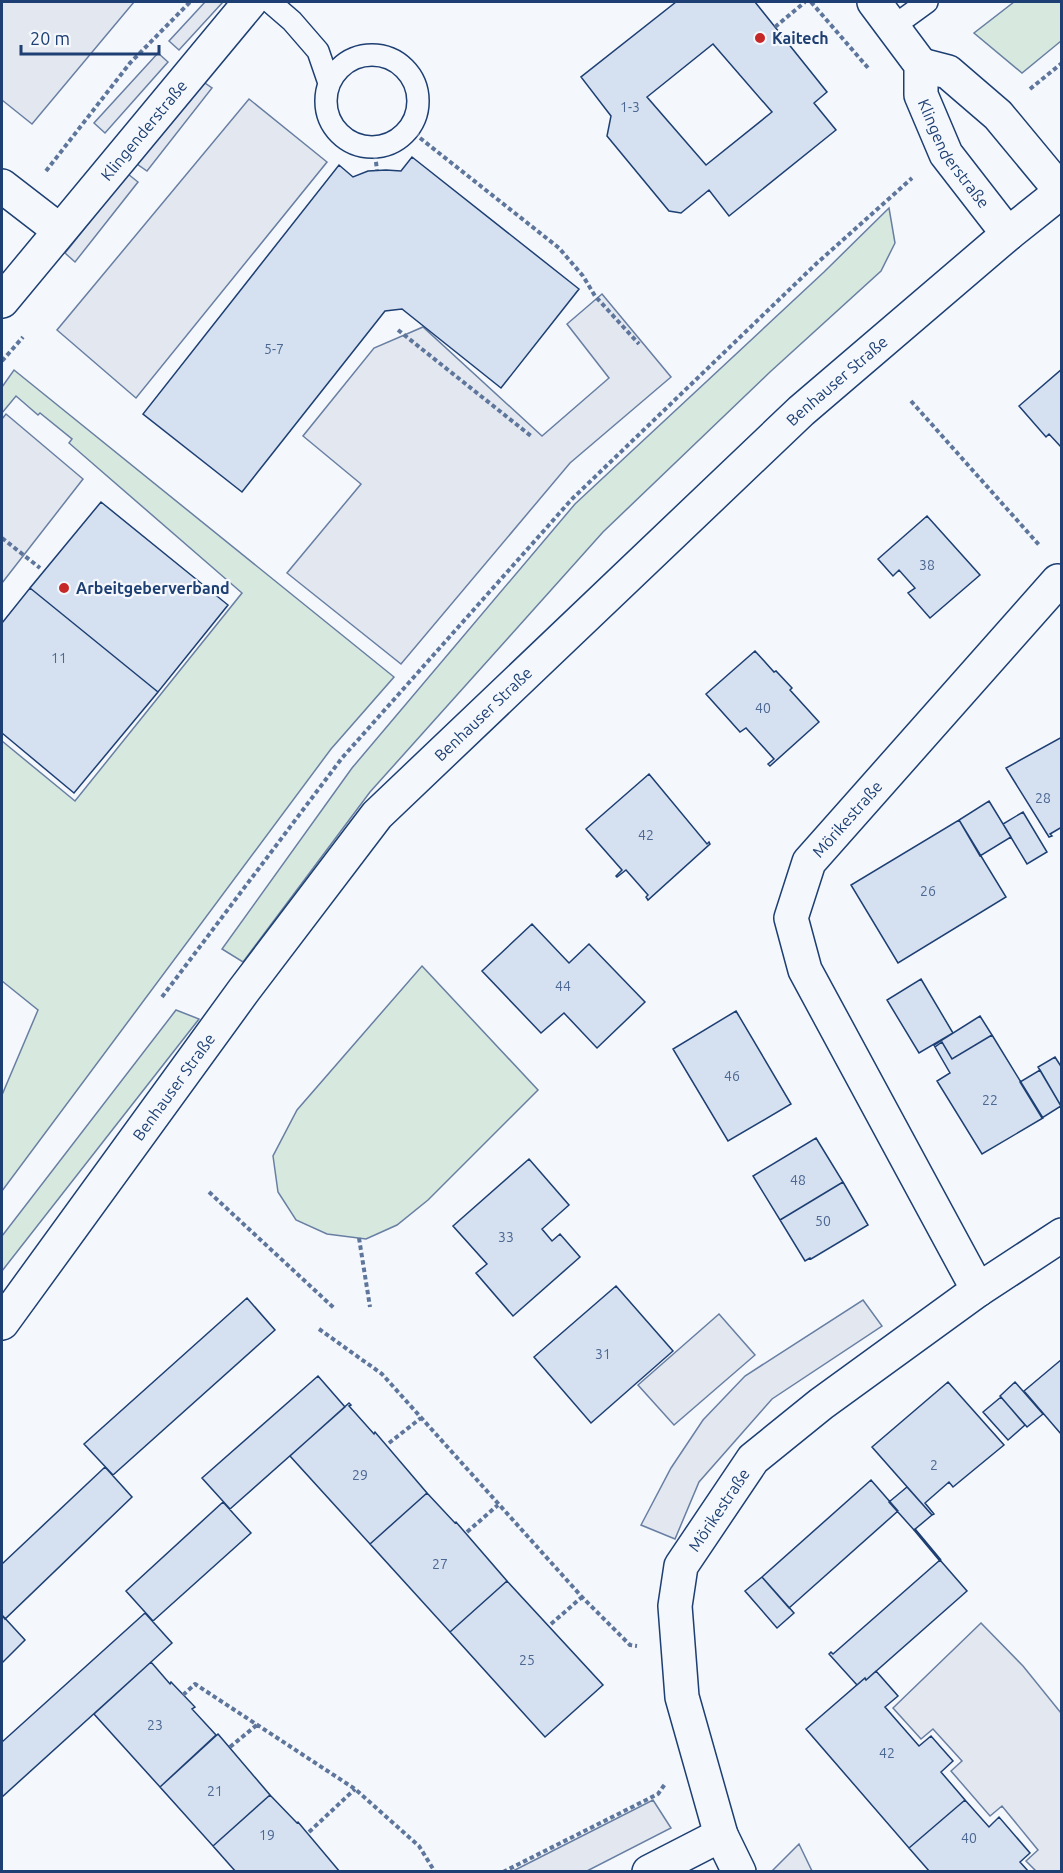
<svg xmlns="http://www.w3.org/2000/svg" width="1063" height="1873" font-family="Ubuntu,sans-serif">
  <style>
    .green { fill: #d7e8df; stroke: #687fa3; stroke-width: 1.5 }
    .parking { fill: #e3e8f0; stroke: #687fa3; stroke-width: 1.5 }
    .building { fill: #d5e0f0; stroke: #1d3f73; stroke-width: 1.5; fill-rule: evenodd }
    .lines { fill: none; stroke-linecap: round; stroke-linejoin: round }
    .service-casing { stroke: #1d3f73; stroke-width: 24 }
    .minor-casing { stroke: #1d3f73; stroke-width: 36 }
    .secondary-casing { stroke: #1d3f73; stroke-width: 36 }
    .path { stroke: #5e769c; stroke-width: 4; stroke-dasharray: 4.5 3; stroke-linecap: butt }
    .service { stroke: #f4f7fb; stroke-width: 21 }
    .minor { stroke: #f4f7fb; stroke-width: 33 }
    .secondary { stroke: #f4f7fb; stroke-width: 33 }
    .wall { stroke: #1d3f73; stroke-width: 3 }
    .poi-dot { fill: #c62828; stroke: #f4f7fb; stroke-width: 2 }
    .labels { text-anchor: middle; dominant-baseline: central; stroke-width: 4.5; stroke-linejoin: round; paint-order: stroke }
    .number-label { font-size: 14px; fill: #4b6792 }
    .poi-label { font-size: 16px; font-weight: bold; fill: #1d3f73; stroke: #f4f7fb; text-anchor: start }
    .street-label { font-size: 16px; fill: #1d3f73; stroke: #f4f7fb }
  </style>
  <rect width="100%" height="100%" fill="#f4f7fb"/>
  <path class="green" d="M1014,2h47v39l-39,32 -48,-40z
    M889,208l6,35 -14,28 -111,101 -167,160 -233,260 -127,170 -21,-13 130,-181 223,-264 249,-232z
    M14,370l380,307 -63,72 -329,442v-96l36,-85 -36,-29v-240l73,60 167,-208 -173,-150 3,-4 -32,-26 -2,2 -22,-19 -14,17v-26z
    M422,966l116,124 -110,110 -31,25 -31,14 -39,-5 -31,-14 -18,-28 -5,-36 24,-46z
    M176,1010l23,9 -197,252v-35z"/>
  <path class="parking" d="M2,2h132l-102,122 -30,-24z
    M205,2h18l-44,48 -10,-9z
    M158,53l10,9 -63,71 -11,-10z
    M202,81l10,7 -65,83 -10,-7z
    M249,99l78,63 -191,236 -79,-68z
    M128,174l10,8 -63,80 -10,-9z
    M602,294l69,83 -101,86 -169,201 -114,-91 74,-89 -58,-48 71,-88 49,-21 119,109 67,-58 -42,-54z
    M6,414l77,65 -81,104v-164z
    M863,1300l19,26 -110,73 -73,83 -24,57 -34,-14 30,-57 32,-48 42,-44z
    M719,1314l36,41 -81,70 -36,-40z
    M981,1623l42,43 38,47v158h-25l-10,-10 12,-11 -36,-44 -12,10 -39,-45 11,-10 -29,-32 -12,10 -28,-31z
    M653,1800l18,28 -84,43h-74z
    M799,1844l13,27h-40z"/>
  <path class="building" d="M676,2h79l72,90 -13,11 22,27 -107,86 -20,-26 -28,23 -12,-2 -62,-75 4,-20 -30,-39zM713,44l59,68 -66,53 -59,-68z
    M412,157l167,132 -78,99 -99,-79 -17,2 -143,181 -99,-78 196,-249 14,12 15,-6 18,-1 15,1z
    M1062,369v79l-13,-14 -3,3 -27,-31z
    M101,502l127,103 -70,87 -128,-104z
    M927,516l53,59 -50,43 -22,-25 7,-5 -16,-18 -6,6 -15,-17z
    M30,588l128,104 -84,101 -72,-60v-110z
    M755,651l19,21 2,-1 16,17 -2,2 29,32 -49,44 -2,-2 6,-5 -28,-31 -6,4 -34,-38z
    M1062,737v90l-12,7 2,2 -3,1 -43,-69z
    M649,774l58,70 2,-2 1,2 -62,56 -2,-3 2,-2 -22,-25 -9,7 -1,-1 6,-6 -36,-41z
    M989,801l22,36 -31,19 -21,-36z
    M1023,812l24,40 -20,12 -24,-40z
    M959,820l47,77 -108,66 -47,-78z
    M532,924l37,39 20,-19 56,58 -48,46 -33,-35 -23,20 -59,-62z
    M921,979l32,54 -34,20 -32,-53z
    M736,1011l55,93 -63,37 -55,-92z
    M980,1016l12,19 -40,24 -10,-17 -7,5 -1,-2z
    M992,1035l51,83 -61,36 -45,-73 13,-8 -15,-26 7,-5 10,17z
    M1055,1057l7,11 -1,38 -23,-39z
    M1040,1070l21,36 -19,12 -22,-36z
    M816,1138l27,44 -63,38 -27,-44z
    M529,1159l40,46 -27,24 10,12 8,-7 20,23 -67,59 -37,-43 11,-9 -34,-38z
    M843,1182l25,43 -57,34 -1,-1 -5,3 -25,-41z
    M616,1286l57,65 -82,72 -57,-66z
    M247,1298l28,32 -162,145 -29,-31z
    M1062,1359v75h-1l-37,-43z
    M318,1376l27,31 -115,102 -28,-31z
    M948,1382l56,63 -51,42 -4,-5 -24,21 9,11 -2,1 -60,-68z
    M1015,1382l28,32 -16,13 -27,-31z
    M1001,1397l24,28 -17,15 -25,-28z
    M349,1403l2,2 -2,1 25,28 1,-2 52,61 -57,51 -80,-88z
    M105,1467l27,30 -127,122 -3,-4v-51z
    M871,1480l27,31 -109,97 -27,-31z
    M907,1487l25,28 -18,15 -25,-28z
    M427,1493l28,30 1,-1 51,59 -57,51 -80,-88z
    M223,1502l28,31 -98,88 -27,-30z
    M940,1560l27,31 -101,89 -1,-2 -8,7 -28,-31 2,-2 2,2z
    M762,1577l32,36 -17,15 -32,-37z
    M507,1581l96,104 -58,52 -95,-105z
    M145,1613l27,30 -170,154v-55z
    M2,1615l23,25 -23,23z
    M151,1662l19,22 1,-2 24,25 -3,2 24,26 -56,52 -66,-73z
    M876,1671l22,25 -13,11 34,39 12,-10 22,25 -12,11 24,28 -56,48 -103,-119 59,-51 1,2z
    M218,1734l52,61 -57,51 -53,-59z
    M270,1795l27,28 1,-1 42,50h-104l-23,-26z
    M965,1800l24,27 10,-10 31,36 -10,9 9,10h-99l-21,-24z"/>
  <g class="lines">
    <g class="service-casing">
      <path id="service" d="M270,2l22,19 26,30 11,32
        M894,26l33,-24
        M326 101a46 46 0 1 1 92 0a46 46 0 1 1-92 0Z"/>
    </g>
    <g class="minor-casing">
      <g id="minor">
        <path id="s1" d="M874,2l47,63v30l25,59 62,80"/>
        <path d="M921,65l27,7 50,43 63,76"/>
        <path d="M2,186l57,44"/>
        <path id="s2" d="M2,301l248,-299"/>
        <path id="s3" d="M978,1290l-173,-320 -14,-52 18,-56 249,-281"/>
        <path d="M649,1872l72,-37"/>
        <path id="s4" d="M739,1872l-18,-37 -39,-138 -7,-91 6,-40 72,-107 68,-55 157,-114 84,-55"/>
      </g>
    </g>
    <g class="secondary-casing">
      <g id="secondary">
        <path id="s5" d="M2,1323l242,-333 133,-175 424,-404 207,-177 54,-43"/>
      </g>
    </g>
    <path class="path" d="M811,2l58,67
      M775,27l30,-25
      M1030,89l32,-26
      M411,126l9,12 139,110 24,28 12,20 44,48
      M374,147l3,23
      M46,171l84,-108 60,-61
      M398,330l133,106
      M2,361l21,-24
      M911,401l129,145
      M2,538l38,30
      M162,997l180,-239 230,-259 245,-236 95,-85
      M209,1192l126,117
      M359,1238l11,69
      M319,1329l63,45 200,223 48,48 7,1
      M389,1443l32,-25
      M467,1532l31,-27
      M551,1624l31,-27
      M183,1695l12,-11 160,105 64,57 16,26
      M230,1747l28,-23
      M309,1832l46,-43
      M503,1872l155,-78 7,-10"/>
    <use href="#service" class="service"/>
    <use href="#minor" class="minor"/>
    <use href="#secondary" class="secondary"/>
    <path class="wall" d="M915,1530l25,30"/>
  </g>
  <g class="poi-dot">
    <circle cx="760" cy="38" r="6"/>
    <circle cx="64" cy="588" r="6"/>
  </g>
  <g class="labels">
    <g class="number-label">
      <text x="630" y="107">1-3</text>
      <text x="274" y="349">5-7</text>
      <text x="927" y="565">38</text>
      <text x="59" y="658">11</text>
      <text x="763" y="708">40</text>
      <text x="1043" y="798">28</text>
      <text x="646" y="835">42</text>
      <text x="928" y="891">26</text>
      <text x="563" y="986">44</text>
      <text x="732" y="1076">46</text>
      <text x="990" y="1100">22</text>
      <text x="798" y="1180">48</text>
      <text x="823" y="1221">50</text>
      <text x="506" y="1237">33</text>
      <text x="603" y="1354">31</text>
      <text x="934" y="1465">2</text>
      <text x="360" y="1475">29</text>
      <text x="440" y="1564">27</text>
      <text x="527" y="1660">25</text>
      <text x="155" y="1725">23</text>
      <text x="887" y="1753">42</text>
      <text x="215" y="1791">21</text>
      <text x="267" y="1835">19</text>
      <text x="969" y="1838">40</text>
    </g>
    <g class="poi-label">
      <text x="772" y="38">Kaitech</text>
      <text x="76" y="588">Arbeitgeberverband</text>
    </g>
    <g class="street-label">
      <text stroke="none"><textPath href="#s2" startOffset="222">Klingenderstraße</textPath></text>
      <text stroke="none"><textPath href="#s1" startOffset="176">Klingenderstraße</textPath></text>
      <text stroke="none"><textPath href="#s5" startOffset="1264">Benhauser Straße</textPath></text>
      <text stroke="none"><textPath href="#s5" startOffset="778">Benhauser Straße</textPath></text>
      <text stroke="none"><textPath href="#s3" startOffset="534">Mörikestraße</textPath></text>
      <text stroke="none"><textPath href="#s5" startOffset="292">Benhauser Straße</textPath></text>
      <text stroke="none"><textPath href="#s4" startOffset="384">Mörikestraße</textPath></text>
    </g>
  </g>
  <rect width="1063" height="1873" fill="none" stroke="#1d3f73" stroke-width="6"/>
  <path d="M21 45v9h138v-9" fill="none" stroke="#1d3f73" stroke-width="3"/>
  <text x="30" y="45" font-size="18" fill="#1d3f73" stroke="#f4f7fb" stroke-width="4.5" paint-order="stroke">20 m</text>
</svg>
